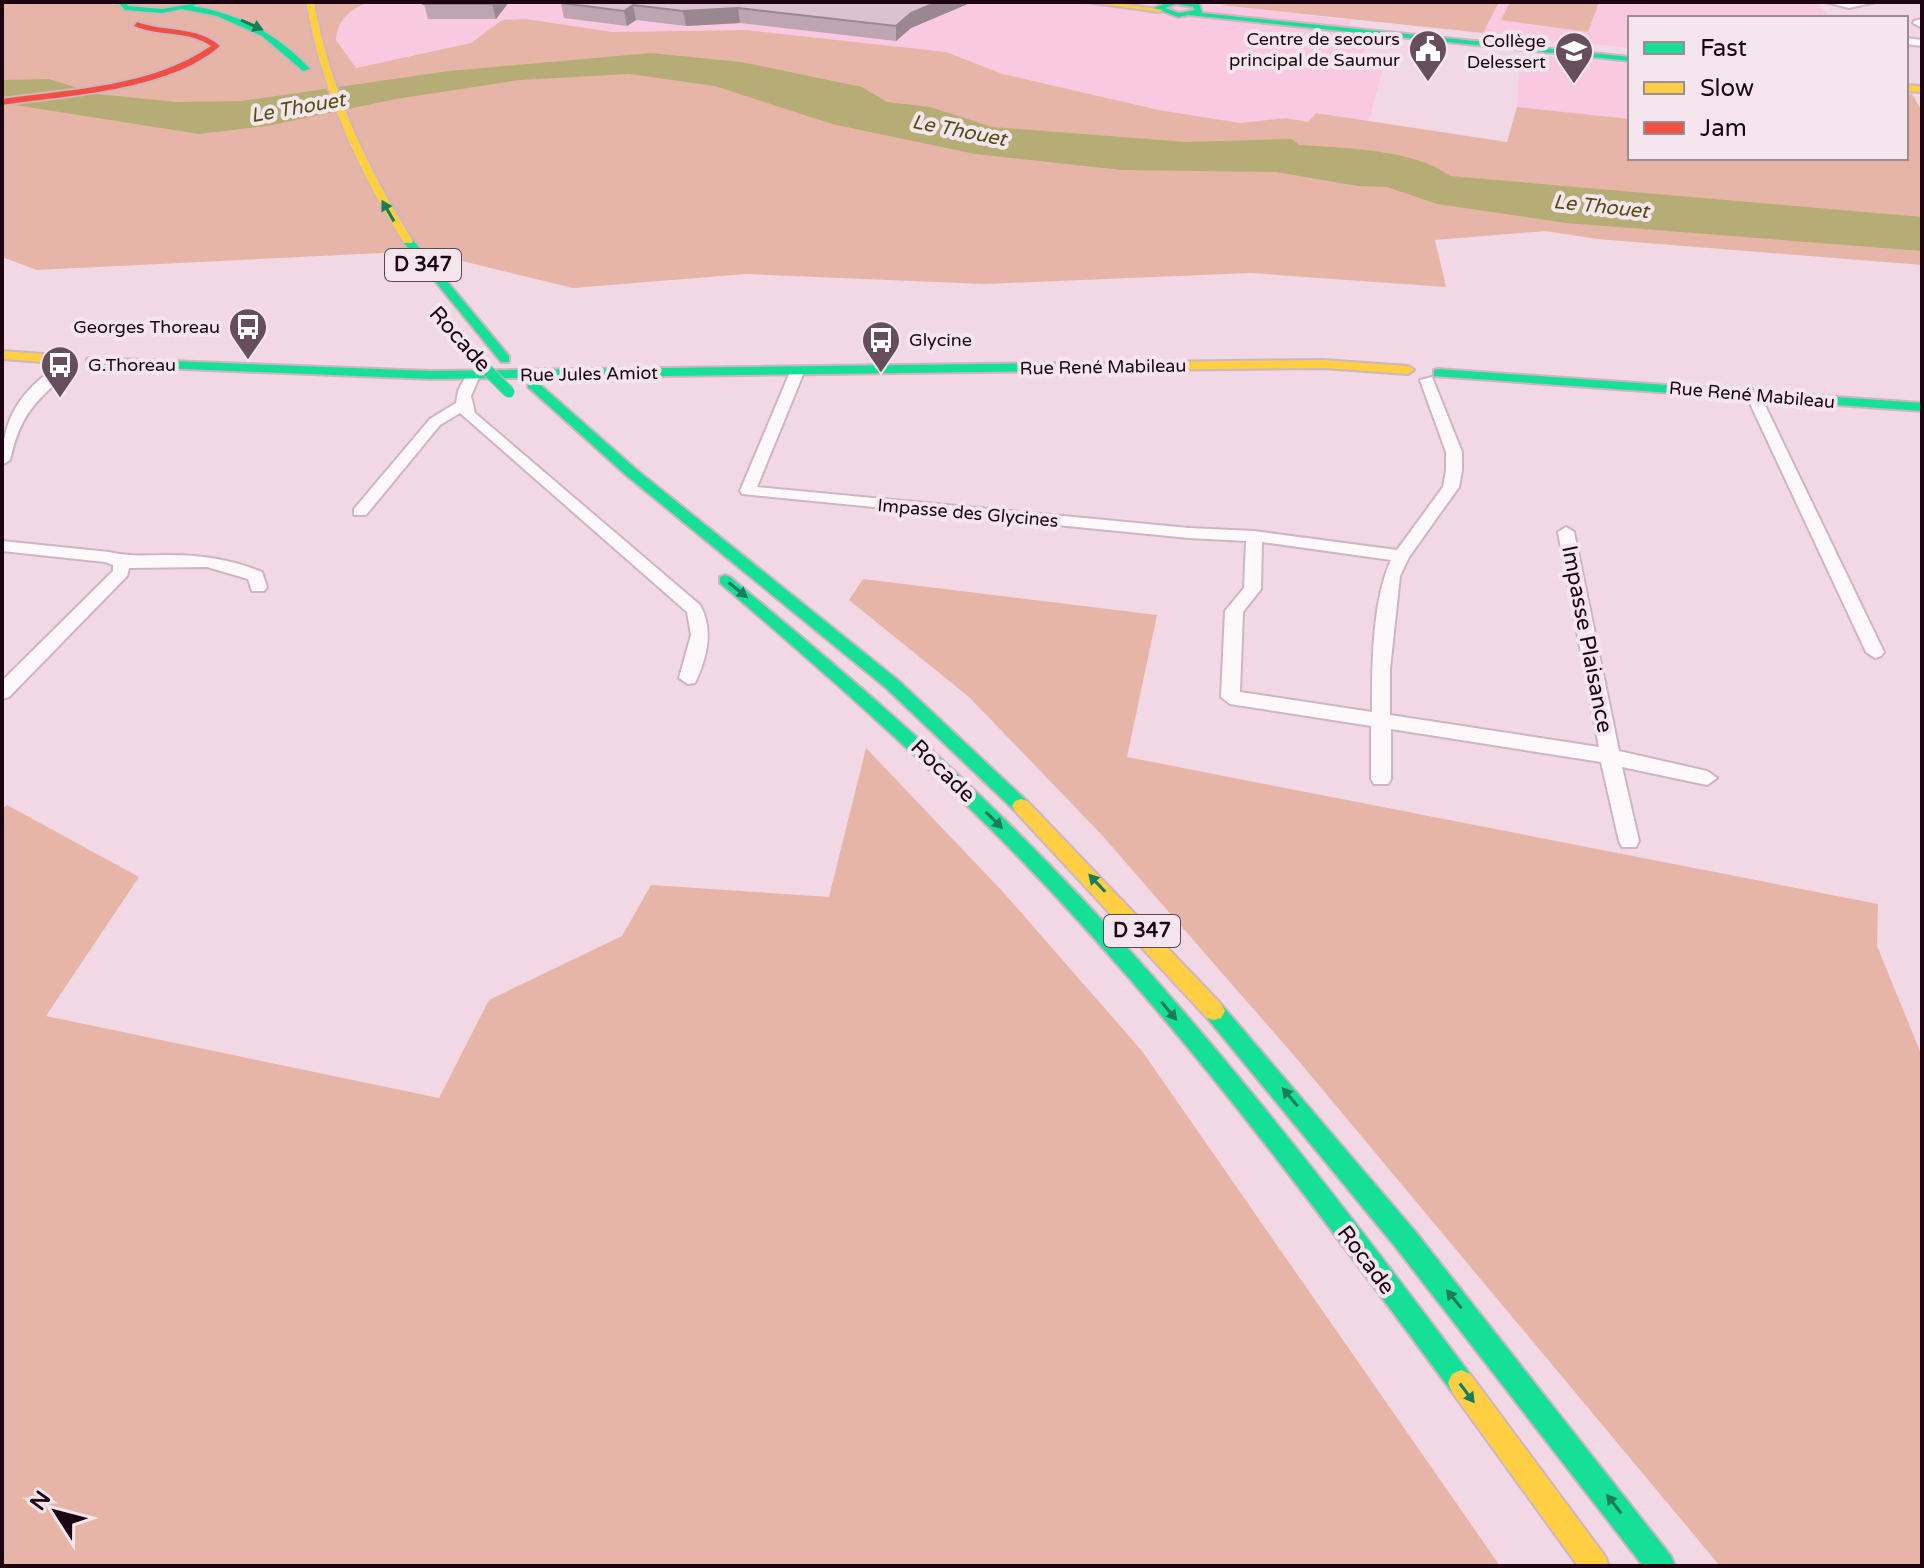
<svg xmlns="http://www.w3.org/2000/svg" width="1924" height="1568" font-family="'Varela Round',sans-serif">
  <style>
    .built { fill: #f9c9e1 }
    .green { fill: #e7b5a7 }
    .water { fill: #b6ac75 }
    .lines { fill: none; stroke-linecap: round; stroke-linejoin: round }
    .street-casing { stroke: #ceb5c1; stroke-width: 4 }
    .fast-casing { stroke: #ceb5c1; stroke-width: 4 }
    .slow-casing { stroke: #ceb5c1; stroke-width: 4 }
    .jam-casing { stroke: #ceb5c1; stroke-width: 4 }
    .street { fill: #fdf9fb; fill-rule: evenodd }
    .fast { fill: #16e098; fill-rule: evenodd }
    .slow { fill: #ffcf43; fill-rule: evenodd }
    .jam { fill: #f24e42; fill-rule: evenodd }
    .fast-bridge-casing { stroke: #ceb5c1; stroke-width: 13; stroke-linecap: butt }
    .fast-bridge { stroke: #16e098; stroke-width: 11 }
    .wall { fill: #bda6b1 }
    .shaded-wall { fill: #9a8790 }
    .building { fill: #dcc1ce; stroke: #9a8790; stroke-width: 2 }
    .oneway { fill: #197d5c }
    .labels { text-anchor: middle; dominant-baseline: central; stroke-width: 8; stroke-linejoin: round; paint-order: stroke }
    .far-poi-label { font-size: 18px; fill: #1c0412; stroke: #f5e5ec; text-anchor: end }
    .far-street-label { font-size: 18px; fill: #1c0412; stroke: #f5e5ec }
    .far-water-label { font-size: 20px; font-style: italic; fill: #514e0d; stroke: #f5e5ec }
    .shield { fill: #f5e5ec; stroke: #5d4853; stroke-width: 2 }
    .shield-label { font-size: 20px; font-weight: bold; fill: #1c0412 }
    .street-label { font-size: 22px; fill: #1c0412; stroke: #f5e5ec }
  </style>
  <rect width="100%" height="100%" fill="#f2d8e4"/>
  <path class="built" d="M370,2h820l162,18 -8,22 22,3 -2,10 22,2 -17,64 -53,-8 -8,9 -21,-4 -47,6 -81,-14 -156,-36 -57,-22 -200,-22 -133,2 -87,-13 -24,1 -31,23 -116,25 -19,-28 2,-17 10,-10z
    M1499,2h318l13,16h-200v30l-147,-15z
    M1520,53l110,11v55l-113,-12z"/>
  <path class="green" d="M2,2h368c-20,7 -32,17 -34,38l20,28 115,-25 31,-23 24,-1 87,13 133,-2 200,22 57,22 156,36 81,13 47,-5 21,4 8,-9 191,29 10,-35 113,12v39h276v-65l6,1 10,17v154l-325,-26 -52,-8 -110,9 11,47 -196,-14 -266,11 -238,-10 -173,14 -152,-37 -384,19 -35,-13z
    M1245,2h254l-16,31 -264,-28z
    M1510,2h89l-11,30 -87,-12z
    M863,579l294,36 -30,142 751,147 -1,42 45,110v510h-202l-423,-507 -197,-226 -131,-136 -120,-97z
    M866,748l137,144 139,159 358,515h-1498v-757l5,-4 132,72 -93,139 393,82 50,-98 133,-64 29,-51 178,12z"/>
  <path class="water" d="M651,53l90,9 121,25 25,15 43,5 62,20 194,15 106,-3 7,6c44,3 115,4 151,31l472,41v34l-356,-28 -129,-19 -50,-17 -29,-1 -82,-14 -154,-2 -147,-16 -143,-30 -117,-38 -86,-12 -109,6 -124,19 -129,27 -68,8 -197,-31v-23l47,-1 48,15 80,8 65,-1 207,-30z"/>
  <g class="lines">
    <g class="street-casing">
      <path id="street" d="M1826,2h49l-26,6z
        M1922,19v9l-9,-5 1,-2z
        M1906,38l16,2v6l-16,-2z
        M58,366l12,3c-34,34 -48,40 -60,91l-8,5c0,-46 18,-74 56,-99z
        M797,368l7,4 -47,115 432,41 65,3 143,19 46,-63 3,-17v-18l-26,-72 12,-3 30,75v18l-3,17 -50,70 -9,19 -10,93v46l209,32 -41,-215 8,-5 8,5 45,219 88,20 10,7 -10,7 -85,-18 17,74 -3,6h-14l-3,-6 -18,-79 -210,-33v50l-3,5h-14l-3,-5v-53l-141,-22 -9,-7 4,-86 19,-23 2,-47 -57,-3 -447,-44 -2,-3 50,-119zM1262,542l129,18c-19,41 -19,106 -19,152l-132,-20 3,-80 18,-23z
        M468,372l12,3 -9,21 4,17 225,192c14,25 7,53 -5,78l-7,1 -9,-6 12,-43 -4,-23 -227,-199 -20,12 -74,90h-12v-6l76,-90 26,-16 2,-12z
        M1748,392l12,3 124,257 -3,4 -6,2 -9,-6 -120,-257z
        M2,541l107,11c21,5 39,3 61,3 32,0 63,5 92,17l5,15 -3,4h-12l-4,-12 -41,-12 -78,1 -2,8 -118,121 -7,2v-18l111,-110v-6l-8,-3 -103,-11z"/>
    </g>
    <g class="fast-casing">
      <path id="fast" d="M118,2h8l2,4 34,3 42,-7 -12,4c46,7 87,29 118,63l-7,2 -41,-35 -45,-20 -35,-7 -20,4 -37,-3z
        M1168,2l31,1 3,10 428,44v4l-441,-46 -11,2 -24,-9zM1176,4l17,3 2,3 -16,3 -14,-5z
        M404,239h8l97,117v6h-8l-97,-119z
        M91,358l340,13 716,-9 6,4 -6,4 -716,9 -344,-14v-6z
        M1438,369l484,34v8l-488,-35v-6z
        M528,381h8l101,89 261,210 129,121 3,5 -3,5h-12l-129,-123 -259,-212 -99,-89z
        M725,575l5,2c107,89 214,179 311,279 157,160 295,339 429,518l4,9 -4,9 -9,4 -9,-4c-134,-181 -269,-364 -425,-526 -97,-101 -201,-192 -307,-283v-6z
        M1214,1002l7,2 194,227 256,325 4,10h-32l-246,-317 -190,-231 -4,-7 4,-7z"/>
    </g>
    <g class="slow-casing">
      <path id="slow" d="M306,2h8c16,88 52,164 99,239l-1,2h-8c-48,-75 -82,-153 -98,-241z
        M1087,2h23l53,8 -4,2z
        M1906,85l16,1v6l-16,-1z
        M2,351l69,5 6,4 -6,4 -69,-5z
        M1323,360l85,6 6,4 -6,4 -85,-6 -176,2 -6,-4 6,-4z
        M1021,799l6,2 194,203 4,7 -4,7 -7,2 -7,-2 -192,-207 -3,-5 3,-5z
        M1461,1370l9,4 135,182 4,10h-31l-126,-174 -4,-9 4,-9z"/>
    </g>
    <g class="jam-casing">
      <path id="jam" d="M137,22c27,10 61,4 83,24 -51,45 -153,49 -218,59v-6c70,-10 149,-12 209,-53 -22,-16 -52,-9 -77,-20z"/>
    </g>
    <use href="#street" class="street"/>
    <use href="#fast" class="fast"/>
    <use href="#slow" class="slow"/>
    <use href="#jam" class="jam"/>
    <g class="fast-bridge-casing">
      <path id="fast-bridge" d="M477,360l32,32"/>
    </g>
    <use href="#fast-bridge" class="fast-bridge"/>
  </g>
  <path class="wall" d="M426,2h83l-13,17h-68l-4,-15z
    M561,3h409l-59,25 -15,13 -156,-18 -54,3 -50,-6 -9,6 -63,-8z"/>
  <path class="shaded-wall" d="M494,2h15l-13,17 -4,-15z
    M937,2l33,1 -59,25 -15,13v-15l15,-13z
    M633,5l3,15 -9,6 -3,-15z
    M738,8l2,15 -54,3 -3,-15z"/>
  <path class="building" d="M426,2h68l-2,2h-68z
    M563,2h374l-26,11 -15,13 -158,-18 -55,3 -50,-6 -9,6 -63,-8z"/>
  <defs><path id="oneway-solid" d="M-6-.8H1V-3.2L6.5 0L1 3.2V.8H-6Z" transform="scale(2)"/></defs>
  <g class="oneway">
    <use href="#oneway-solid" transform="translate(252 25) rotate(24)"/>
    <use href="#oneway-solid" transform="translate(388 211) rotate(-120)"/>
    <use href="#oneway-solid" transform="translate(738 590) rotate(39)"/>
    <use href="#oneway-solid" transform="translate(994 820) rotate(45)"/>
    <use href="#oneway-solid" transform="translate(1097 883) rotate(-133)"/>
    <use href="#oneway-solid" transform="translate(1169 1011) rotate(50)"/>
    <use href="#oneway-solid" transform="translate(1290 1097) rotate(-130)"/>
    <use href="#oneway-solid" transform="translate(1454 1299) rotate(-129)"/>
    <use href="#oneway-solid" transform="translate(1467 1393) rotate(53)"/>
    <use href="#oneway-solid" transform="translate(1614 1504) rotate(-128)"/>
  </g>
  <defs>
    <g id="civic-pin" transform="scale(2)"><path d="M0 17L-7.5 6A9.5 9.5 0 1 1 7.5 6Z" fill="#674e5c" stroke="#f5e5ec"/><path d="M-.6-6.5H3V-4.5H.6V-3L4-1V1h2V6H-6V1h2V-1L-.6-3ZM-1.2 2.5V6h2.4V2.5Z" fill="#fff"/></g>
    <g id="school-pin" transform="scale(2)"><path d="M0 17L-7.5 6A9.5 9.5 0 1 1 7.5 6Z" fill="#674e5c" stroke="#f5e5ec"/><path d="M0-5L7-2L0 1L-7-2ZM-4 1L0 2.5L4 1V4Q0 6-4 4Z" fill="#fff"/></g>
    <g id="bus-pin" transform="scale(2)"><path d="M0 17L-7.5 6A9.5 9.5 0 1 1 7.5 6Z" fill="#674e5c" stroke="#f5e5ec"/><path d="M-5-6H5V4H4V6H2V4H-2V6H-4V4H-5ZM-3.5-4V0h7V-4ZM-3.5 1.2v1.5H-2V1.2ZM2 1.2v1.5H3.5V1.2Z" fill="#fff"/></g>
  </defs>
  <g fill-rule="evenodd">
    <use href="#civic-pin" x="1428" y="49"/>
    <use href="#school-pin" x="1574" y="51"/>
    <use href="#bus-pin" x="248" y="327"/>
    <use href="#bus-pin" x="881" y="340"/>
    <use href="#bus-pin" x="60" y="365"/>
  </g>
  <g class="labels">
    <g class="far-poi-label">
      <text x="1400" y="39">Centre de secours<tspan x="1400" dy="21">principal de Saumur</tspan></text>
      <text x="1546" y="41">Collège<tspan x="1546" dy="21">Delessert</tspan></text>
      <text x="220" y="327">Georges Thoreau</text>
      <text x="909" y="340" text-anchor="start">Glycine</text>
      <text x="88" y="365" text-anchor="start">G.Thoreau</text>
    </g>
    <g class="far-street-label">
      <text transform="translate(1103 367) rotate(-1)">Rue René Mabileau</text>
      <text transform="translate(589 374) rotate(-1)">Rue Jules Amiot</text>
      <text transform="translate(1752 395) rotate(5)">Rue René Mabileau</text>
      <text transform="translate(968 513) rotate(5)">Impasse des Glycines</text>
    </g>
    <g class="far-water-label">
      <text transform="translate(298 108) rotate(-10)">Le Thouet</text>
      <text transform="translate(959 131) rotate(11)">Le Thouet</text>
      <text transform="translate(1601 207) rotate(6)">Le Thouet</text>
    </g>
    <g class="shield">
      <rect x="385" y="249" width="76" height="32" rx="6"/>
      <rect x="1104" y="915" width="76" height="32" rx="6"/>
    </g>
    <g class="shield-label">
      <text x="423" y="265">D 347</text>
      <text x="1142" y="931">D 347</text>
    </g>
    <g class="street-label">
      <text transform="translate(460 339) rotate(48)">Rocade</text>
      <text transform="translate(1587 639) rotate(79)">Impasse Plaisance</text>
      <text transform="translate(943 771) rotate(44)">Rocade</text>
      <text transform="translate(1366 1260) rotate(53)">Rocade</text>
    </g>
  </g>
  <rect width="1924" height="1568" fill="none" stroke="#1c0412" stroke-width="8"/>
  <rect x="1628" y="16" width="280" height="144" fill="#f5e5ec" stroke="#9e8b95" stroke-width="2"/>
  <rect x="1644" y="42" width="40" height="12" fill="#16e098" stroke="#9e8b95" stroke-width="2"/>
  <text x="1700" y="56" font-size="24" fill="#1c0412">Fast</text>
  <rect x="1644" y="82" width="40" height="12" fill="#ffcf43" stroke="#9e8b95" stroke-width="2"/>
  <text x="1700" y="96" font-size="24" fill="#1c0412">Slow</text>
  <rect x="1644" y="122" width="40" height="12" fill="#f24e42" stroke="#9e8b95" stroke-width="2"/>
  <text x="1700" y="136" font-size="24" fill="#1c0412">Jam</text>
  <g transform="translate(56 1512) rotate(306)" stroke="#f5e5ec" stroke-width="6" paint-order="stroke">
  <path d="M0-6L14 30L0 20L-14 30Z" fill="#1c0412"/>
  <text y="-12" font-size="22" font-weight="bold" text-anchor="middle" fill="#1c0412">N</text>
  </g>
</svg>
